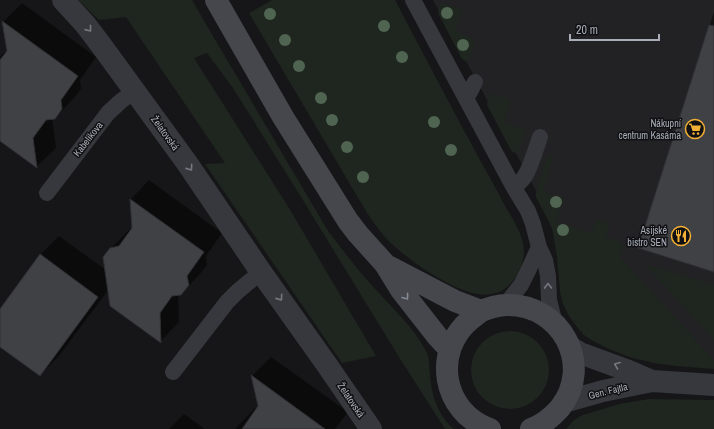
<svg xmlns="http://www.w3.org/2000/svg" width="714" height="429" font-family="'Archivo Narrow',sans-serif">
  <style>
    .built { fill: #222225 }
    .green { fill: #1e261f }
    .shadow { fill: #0007 }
    .building { fill: #404145; stroke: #303034 }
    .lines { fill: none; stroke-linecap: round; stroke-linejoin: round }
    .service { stroke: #37383d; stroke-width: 16 }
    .minor { stroke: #37383d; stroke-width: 22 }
    .secondary { stroke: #45474d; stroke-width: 22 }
    .tree { fill: #506452 }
    .oneway { stroke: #757881 }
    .oneway2 { stroke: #858993 }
    .labels { text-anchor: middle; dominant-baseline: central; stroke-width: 3; stroke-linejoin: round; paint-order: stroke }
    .poi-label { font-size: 10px; fill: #a8adb8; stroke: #111113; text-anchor: end }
    .street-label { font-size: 10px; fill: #a8adb8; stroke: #111113 }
  </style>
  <rect width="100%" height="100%" fill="#161618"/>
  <path class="built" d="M433,0h281v366l-139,-42 -9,-14 -4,-16 -6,-55 -16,-41z"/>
  <path class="green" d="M78,0h114l21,36 115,195c16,21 32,42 50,61 17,19 36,36 48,59 4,8 3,16 4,24 1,19 8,41 24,54h-9l-46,-72 -98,-160 -68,-109 -26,-35 -13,5 95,150 87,148 -34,7 -137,-199 20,-1 -99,-146 -27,3z
    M272,0h123c28,53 56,107 85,160 9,16 18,32 26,48 7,11 14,22 17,35 3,13 -2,30 -11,39 -5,6 -13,11 -21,12 -27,6 -80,-32 -99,-50 -10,-9 -17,-20 -25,-31l-118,-200z
    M440,2l22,7 -7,23 20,7 -5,19 -3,3h-2l-3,-2 -23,-44 -1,-3z
    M491,93l20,7 -7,23 22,7 -7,21 -3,2 -4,-1 -1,-2 -24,-45v-2z
    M549,156l4,1 -10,35 21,7 -8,22 35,12 5,-14 14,5 -4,13 17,6 -3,14 94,103v9l-38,-3 -22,-3 -22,-5 -23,-9 -16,-8 -9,-6 -7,-8 -8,-11 -6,-12 -3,-12 -3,-36 -5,-28 -16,-31v-4l11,-36z
    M645,264l69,21v55l-1,-1z
    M471 370a39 39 0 1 1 78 0a39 39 0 1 1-78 0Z
    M649,399l65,1v29h-148l8,-9 9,-5 36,-11z"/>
  <path class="shadow" d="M22,3l74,54 -16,23 1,9 -7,9 -19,20h-3l4,30 -19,18 -37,-27v-82l4,-4 4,-2 -5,-29z
    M714,12v259l-75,-24z
    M149,180l73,53 -16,23 1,9 -7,9 -19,20h-3l1,28 -18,19 -52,-52 -50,67 -19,19 -40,-30v-34l40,-56 19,-19 47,34 5,-22 19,-19 3,-1 -2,-29z
    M271,357l77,55 -13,17h-100l20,-21 4,-2 -6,-31z
    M184,414l21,15h-36z"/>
  <path class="building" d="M2,21l76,55 -17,24 1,9 -7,10 -9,1 -13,18 4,30 -37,-27v-81l7,-9z
    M709,25l5,1v246l-76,-24z
    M130,199l74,53 -17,24 2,9 -8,10 -9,1 -12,17 1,30 -51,-37 -7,-49 7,-9 9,-2 13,-18z
    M40,254l58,43 -58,79 -40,-29v-38z
    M251,375l74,54h-83l16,-23z"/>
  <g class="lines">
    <path class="service" d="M413,0l100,186 15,25 5,13 6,23 6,13 3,16 1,24 6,24
      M465,97l5,-5 5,-10
      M513,186c2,-2 6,-3 8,-5 8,-7 15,-33 19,-44
      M47,193l61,-80 13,-12 14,-10
      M505,305l16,-20 7,-14 11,-24
      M173,372l54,-70 11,-11 23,-19"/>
    <path class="minor" d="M63,0l22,24 16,21 86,118 74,109 66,93 44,64
      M570,347l10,6 49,18 23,10
      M564,402l39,-11 49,-10 62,4"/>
    <path class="secondary" d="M216,0l67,117 65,104 10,13 27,30 16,26 36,46 13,14
      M386,265l69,36 26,10
      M490,429c-48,-17 -58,-78 -19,-110 3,-2 6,-5 9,-7 7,-4 19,-7 27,-7 54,-1 87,60 53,103 -8,9 -18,17 -29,21"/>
  </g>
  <g class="tree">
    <circle cx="447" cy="13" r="6"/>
    <circle cx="270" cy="14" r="6"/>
    <circle cx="384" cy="26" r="6"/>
    <circle cx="285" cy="40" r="6"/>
    <circle cx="463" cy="45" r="6"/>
    <circle cx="402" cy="57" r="6"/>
    <circle cx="299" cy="66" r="6"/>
    <circle cx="321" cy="98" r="6"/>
    <circle cx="332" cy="120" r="6"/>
    <circle cx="434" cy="122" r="6"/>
    <circle cx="347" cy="147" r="6"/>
    <circle cx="451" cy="150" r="6"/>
    <circle cx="363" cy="177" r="6"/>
    <circle cx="556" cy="202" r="6"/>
    <circle cx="563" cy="230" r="6"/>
  </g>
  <defs><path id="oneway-chevron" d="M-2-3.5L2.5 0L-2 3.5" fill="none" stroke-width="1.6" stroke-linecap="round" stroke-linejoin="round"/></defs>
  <g class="oneway">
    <use href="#oneway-chevron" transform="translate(89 29) rotate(51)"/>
    <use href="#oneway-chevron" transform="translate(190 168) rotate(55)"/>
    <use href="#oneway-chevron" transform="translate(548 286) rotate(-91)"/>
    <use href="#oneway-chevron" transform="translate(280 298) rotate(55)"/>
    <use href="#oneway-chevron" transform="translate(617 365) rotate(-159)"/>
  </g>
  <use class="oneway2" href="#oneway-chevron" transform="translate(406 297) rotate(53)"/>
  <defs>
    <g id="supermarket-ring" transform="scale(1)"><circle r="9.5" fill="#111113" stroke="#f2b134" stroke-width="1.5"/><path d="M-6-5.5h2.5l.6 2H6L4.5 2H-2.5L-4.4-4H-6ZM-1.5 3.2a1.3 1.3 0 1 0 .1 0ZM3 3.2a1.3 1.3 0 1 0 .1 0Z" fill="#f2b134"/></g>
    <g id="restaurant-ring" transform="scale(1)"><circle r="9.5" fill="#111113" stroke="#f2b134" stroke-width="1.5"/><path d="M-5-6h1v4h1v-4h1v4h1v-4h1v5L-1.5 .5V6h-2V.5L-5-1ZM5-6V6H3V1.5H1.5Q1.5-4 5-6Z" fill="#f2b134"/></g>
  </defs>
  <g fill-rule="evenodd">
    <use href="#supermarket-ring" x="695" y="129"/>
    <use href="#restaurant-ring" x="681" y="236"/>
  </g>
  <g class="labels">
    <g class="poi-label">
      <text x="681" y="123">Nákupní<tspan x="681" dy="12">centrum Kasárna</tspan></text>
      <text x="667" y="230">Asijské<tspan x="667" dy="12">bistro SEN</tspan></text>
    </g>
    <g class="street-label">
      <text transform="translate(165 133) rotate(54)">Želatovská</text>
      <text transform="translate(88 139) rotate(-52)">Kabelíkova</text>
      <text transform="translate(608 391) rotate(-14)">Gen. Fajtla</text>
      <text transform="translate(351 400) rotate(56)">Želatovská</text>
    </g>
  </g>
  <path d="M570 34v6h89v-6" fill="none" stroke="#a8adb8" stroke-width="2"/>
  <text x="576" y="34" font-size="12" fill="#a8adb8" stroke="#111113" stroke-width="3" paint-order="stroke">20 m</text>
</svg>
